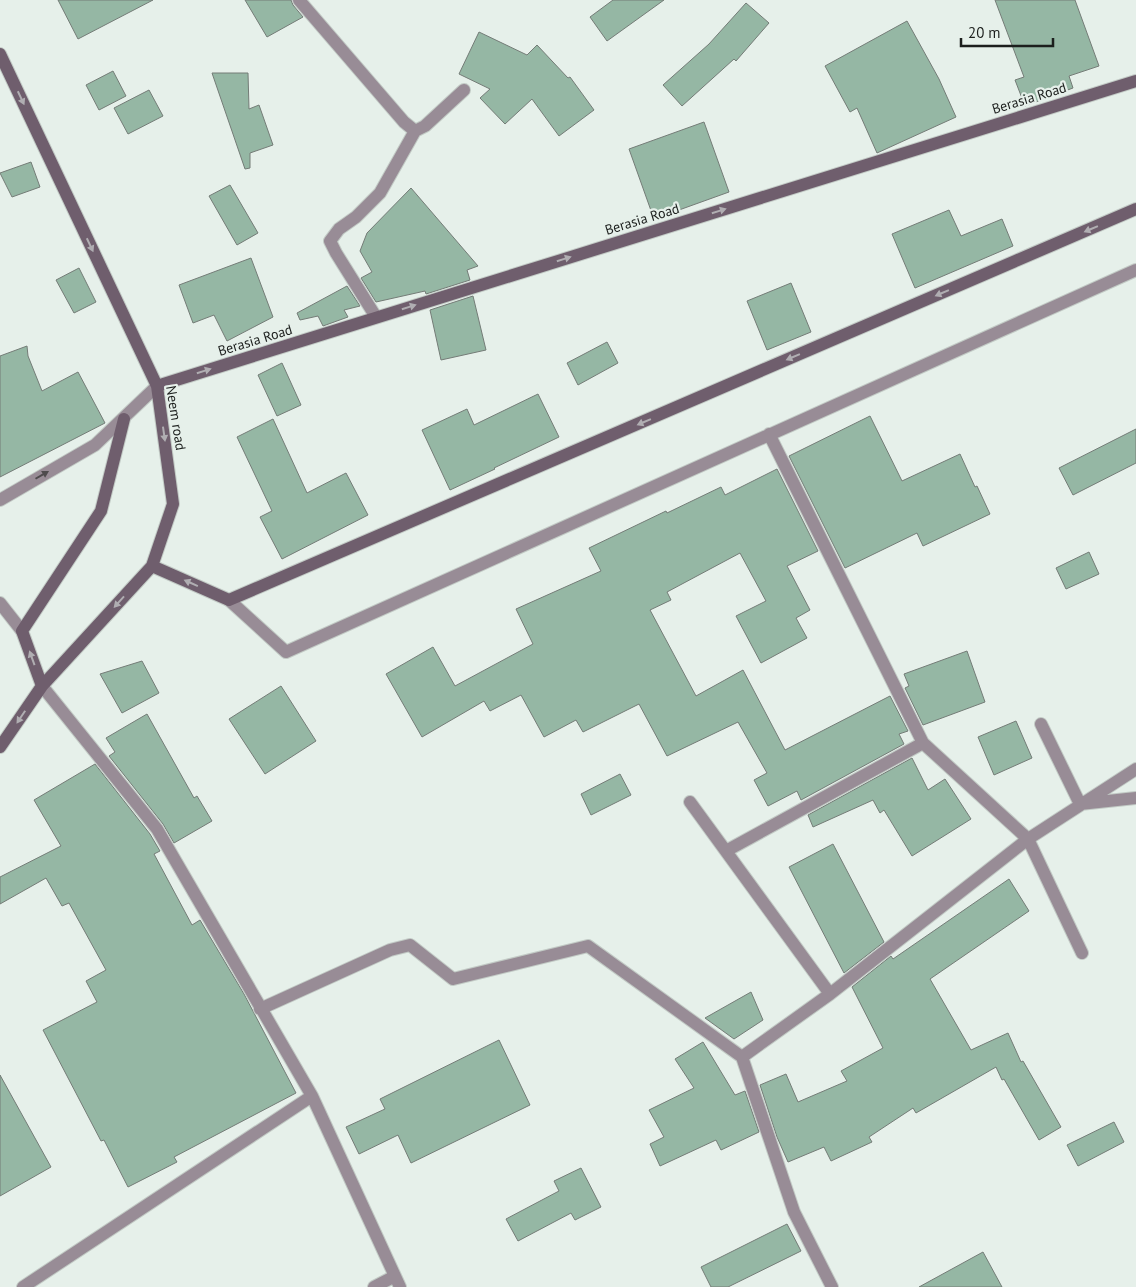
<svg xmlns="http://www.w3.org/2000/svg" width="1136" height="1287" font-family="'PT Sans',sans-serif">
  <style>
    .building { fill: #95b7a4; stroke: #747c77 }
    .lines { fill: none; stroke-linecap: round; stroke-linejoin: round }
    .street-casing { stroke: #c2cac5; stroke-width: 14 }
    .secondary-casing { stroke: #c2cac5; stroke-width: 14 }
    .street { stroke: #988c96; stroke-width: 12 }
    .secondary { stroke: #6f5e6d; stroke-width: 12 }
    .oneway { fill: #b0aeb2 }
    .oneway2 { fill: #4e4b4d }
    .labels { text-anchor: middle; dominant-baseline: central; stroke-width: 4.5; stroke-linejoin: round; paint-order: stroke }
    .street-label { font-size: 14px; fill: #1c1f1d; stroke: #e6f0ea }
  </style>
  <rect width="100%" height="100%" fill="#e6f0ea"/>
  <path class="building" d="M58,0h95l-75,39z
    M245,0h46l2,5 10,12 -36,20z
    M613,0h51l-57,41 -17,-24z
    M995,0h80l24,66 -30,10 4,12 -48,18 -10,-26 9,-3z
    M746,3l23,20 -33,38 -2,-2 -52,47 -19,-21 46,-41z
    M907,21l32,58 17,38 -79,36 -20,-45 -7,4 -25,-46z
    M479,32l48,23 10,-10 31,33 2,-1 24,33 -35,26 -27,-37 -27,25 -25,-26 10,-9 -31,-15z
    M113,71l13,25 -27,14 -13,-25z
    M212,73h36l1,36 10,-4 14,40 -23,8v15l-5,1z
    M149,90l14,26 -35,18 -14,-26z
    M704,122l25,70 -75,27 -25,-70z
    M31,162l9,25 -28,10 -12,-24z
    M230,185l28,48 -21,12 -28,-49z
    M411,188l67,78 -11,4 3,10 -44,14 -1,-3 -49,11 -15,-24 11,-6 -12,-21 7,-18z
    M949,210l12,26 41,-17 11,27 -98,42 -23,-54z
    M251,258l22,59 -46,24 -13,-26 -21,8 -14,-38z
    M79,268l17,34 -22,11 -18,-33z
    M791,283l20,49 -44,18 -20,-49z
    M347,286l13,20 -16,4 4,7 -25,9 -5,-10 -18,4 -3,-7z
    M473,296l13,54 -45,10 -11,-50z
    M607,342l11,21 -40,22 -11,-22z
    M27,346l1,10 14,35 36,-19 27,51 -105,54v-121z
    M282,363l19,42 -24,11 -19,-41z
    M538,394l21,43 -65,31 1,1 -45,21 -28,-60 45,-21 7,16z
    M870,416l32,65 58,-27 15,33 2,-1 13,28 -67,32 -6,-13 -72,35 -56,-112z
    M273,419l34,74 39,-20 22,42 -86,44 -22,-42 12,-6 -35,-74z
    M1136,429v34l-63,32 -14,-27z
    M777,469l41,82 -31,15 23,44 -14,8 11,20 -46,25 -25,-47 30,-15 -26,-48 -73,39 4,8 -21,10 46,86 47,-26 42,80 105,-54 18,35 -9,3 5,10 -103,56 -4,-9 -29,15 -14,-26 13,-7 -29,-51 -71,34 -28,-52 -56,28 -7,-12 -32,17 -23,-42 -31,16 -6,-10 -62,36 -36,-63 47,-27 22,39 78,-42 -17,-35 85,-38 -12,-23 77,-37 1,2 54,-26 4,8z
    M1089,552l10,22 -33,15 -10,-21z
    M967,651l18,51 -62,23 -18,-37 4,-2 -5,-12z
    M142,661l17,32 -37,20 -22,-39z
    M281,686l35,55 -51,33 -36,-55z
    M147,714l47,84 3,-2 15,25 -38,22 -11,-19 -54,-68 6,-4 -9,-14z
    M1016,721l16,37 -38,17 -16,-38z
    M912,758l16,32 17,-11 26,40 -59,37 -28,-46 -4,3 -7,-13 -60,27 -5,-12z
    M95,764l55,70 10,17 -6,3 38,71 8,-5 44,74 52,99 -122,64 3,5 -49,25 -24,-47 -3,1 -58,-111 54,-28 -11,-21 20,-11 -37,-67 -7,3 -16,-28 -46,26v-27l61,-31 -27,-46z
    M620,774l11,21 -40,20 -10,-21z
    M833,844l51,98 -40,31 -55,-106z
    M1009,879l20,32 -99,68 41,71 37,-17 13,29 2,-1 38,66 -22,13 -35,-61 -2,1 -6,-13 -80,46 -3,-5 -44,29 3,5 -41,19 -7,-14 -36,15 -11,-25 -17,-52 26,-11 12,28 49,-21 -6,-10 42,-23 -31,-61 39,-31 2,3z
    M751,992l12,28 -29,19 -29,-21z
    M499,1040l31,65 -119,58 -13,-28 -39,19 -13,-27 39,-18 -5,-10z
    M703,1042l32,53 10,-4 14,41 -38,18 -5,-10 -56,26 -10,-22 14,-7 -15,-27 45,-22 -19,-29z
    M0,1075l51,92 -51,29z
    M1114,1122l10,20 -46,24 -11,-21z
    M581,1168l20,39 -26,13 -4,-7 -53,28 -12,-22 53,-28 -5,-10z
    M787,1224l14,27 -73,36h-17l-10,-20z
    M983,1252l19,35h-83z"/>
  <g class="lines">
    <g class="street-casing">
      <path id="street" d="M299,0l105,122 11,9 10,-5 39,-36
        M376,317l-40,-64 -6,-12 9,-12 17,-12 24,-24 35,-62
        M769,434l154,309 105,96 54,114
        M0,500l95,-55 62,-59
        M229,600l57,52 850,-382
        M0,603l22,28
        M42,686l115,143 155,267 88,191
        M1041,724l39,80 56,-6
        M690,802l140,192
        M726,851l197,-108
        M260,1009l130,-59 20,-5 43,34 135,-33 154,111 52,155 38,75
        M742,1057l88,-63 198,-155 108,-70
        M23,1287l289,-191
        M374,1287l21,-11"/>
    </g>
    <g class="secondary-casing">
      <path id="secondary" d="M0,54l157,332 16,118 -21,62 -110,120 -42,61
        M157,386l979,-305
        M152,566l77,34 907,-391
        M42,686l-20,-55 79,-120 23,-92"/>
    </g>
    <use href="#street" class="street"/>
    <use href="#secondary" class="secondary"/>
  </g>
  <defs><path id="oneway-solid" d="M-6-.8H1V-3.2L6.5 0L1 3.2V.8H-6Z" transform="scale(1.25)"/></defs>
  <g class="oneway">
    <use href="#oneway-solid" transform="translate(21 98) rotate(65)"/>
    <use href="#oneway-solid" transform="translate(719 211) rotate(-17)"/>
    <use href="#oneway-solid" transform="translate(1091 229) rotate(157)"/>
    <use href="#oneway-solid" transform="translate(90 245) rotate(65)"/>
    <use href="#oneway-solid" transform="translate(564 259) rotate(-17)"/>
    <use href="#oneway-solid" transform="translate(942 293) rotate(157)"/>
    <use href="#oneway-solid" transform="translate(409 307) rotate(-17)"/>
    <use href="#oneway-solid" transform="translate(793 357) rotate(157)"/>
    <use href="#oneway-solid" transform="translate(204 371) rotate(-17)"/>
    <use href="#oneway-solid" transform="translate(644 422) rotate(157)"/>
    <use href="#oneway-solid" transform="translate(164 434) rotate(82)"/>
    <use href="#oneway-solid" transform="translate(191 583) rotate(-156)"/>
    <use href="#oneway-solid" transform="translate(119 602) rotate(132)"/>
    <use href="#oneway-solid" transform="translate(32 658) rotate(-110)"/>
    <use href="#oneway-solid" transform="translate(21 717) rotate(124)"/>
  </g>
  <use class="oneway2" href="#oneway-solid" transform="translate(42 475) rotate(-30)"/>
  <g class="labels">
    <g class="street-label">
      <text transform="translate(1029 98) rotate(-17)">Berasia Road</text>
      <text transform="translate(642 219) rotate(-17)">Berasia Road</text>
      <text transform="translate(255 340) rotate(-17)">Berasia Road</text>
      <text transform="translate(176 418) rotate(81)">Neem road</text>
    </g>
  </g>
  <path d="M961 38v8h92v-8" fill="none" stroke="#1c1f1d" stroke-width="2.5"/>
  <text x="968" y="38" font-size="15" fill="#1c1f1d" stroke="#e6f0ea" stroke-width="4" paint-order="stroke">20 m</text>
</svg>
